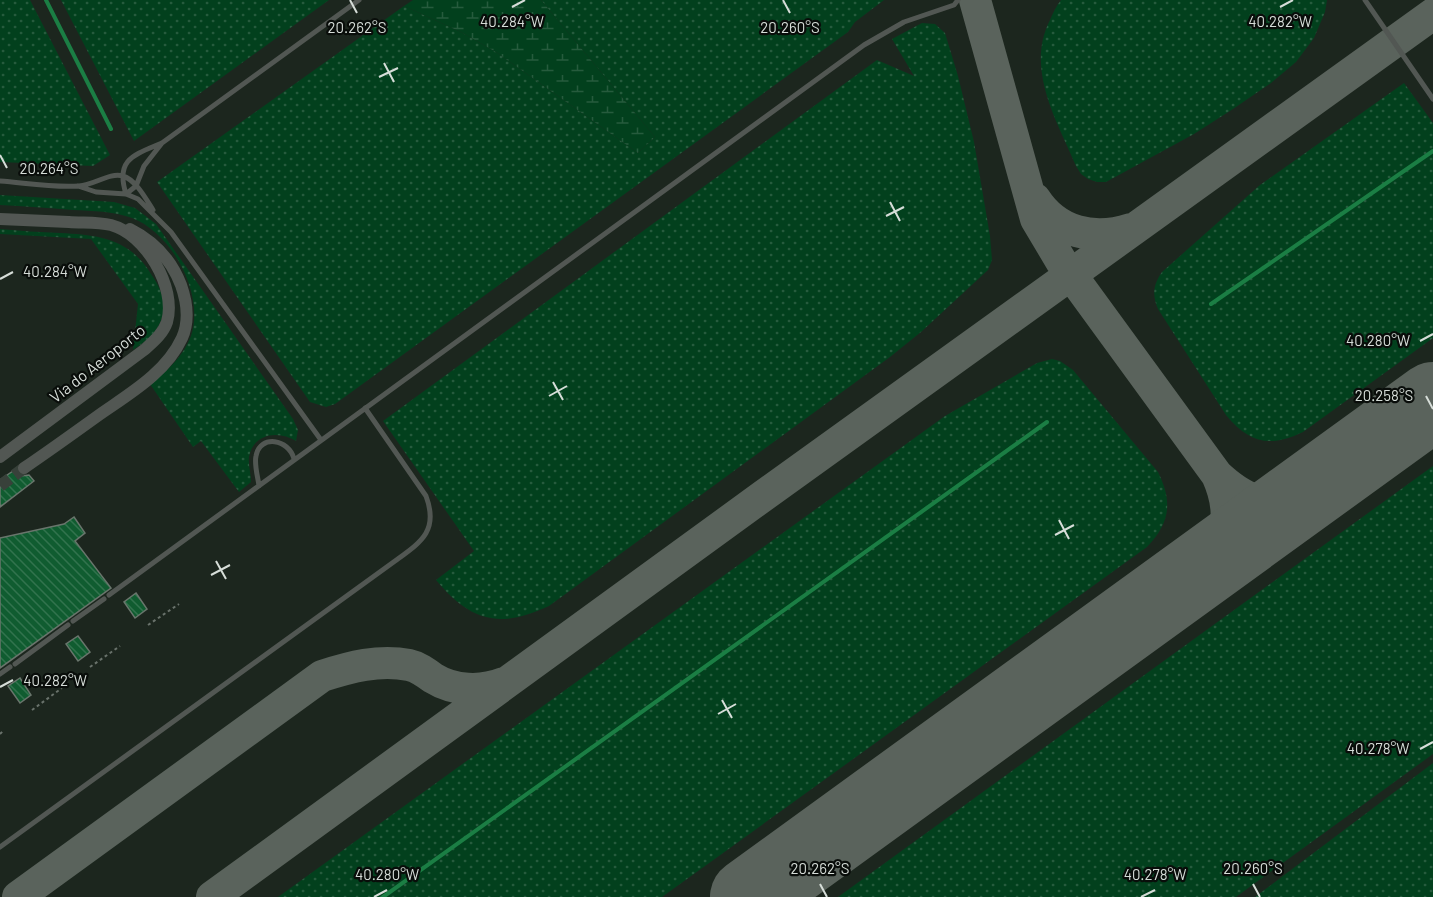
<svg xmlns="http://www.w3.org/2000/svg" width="1433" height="897" font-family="Barlow,sans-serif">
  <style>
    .grass { fill: url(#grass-dots) }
    .wetland { fill: url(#wetland-marsh) }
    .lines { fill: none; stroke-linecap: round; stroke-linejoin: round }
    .stream { stroke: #1b7e44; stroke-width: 4 }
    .taxiway { stroke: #5a635c; stroke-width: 32 }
    .runway { stroke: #5a635c; stroke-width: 78 }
    .building { fill: url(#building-back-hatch); stroke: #69756c; stroke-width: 1.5 }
    .tertiary-tunnel { stroke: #38413a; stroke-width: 12; stroke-dasharray: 12 6; stroke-linecap: butt }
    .path { stroke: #69726b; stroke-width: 2; stroke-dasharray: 3 3; stroke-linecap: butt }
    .service { stroke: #525753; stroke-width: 5 }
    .tertiary { stroke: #525753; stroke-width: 12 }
    .ticks { fill: none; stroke: #d6ddd8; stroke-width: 2 }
    .labels { text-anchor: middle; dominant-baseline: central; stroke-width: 4.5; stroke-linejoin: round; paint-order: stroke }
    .street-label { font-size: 16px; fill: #d6ddd8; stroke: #090d0a }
    .ticks-label { font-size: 15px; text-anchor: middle; fill: #d6ddd8; stroke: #090d0a; stroke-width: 4.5; stroke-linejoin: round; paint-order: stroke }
  </style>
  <defs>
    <pattern id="grass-dots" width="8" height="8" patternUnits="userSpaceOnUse" patternTransform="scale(1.5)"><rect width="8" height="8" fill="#02401d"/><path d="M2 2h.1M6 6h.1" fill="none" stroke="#265b3d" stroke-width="1.8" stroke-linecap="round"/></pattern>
    <pattern id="wetland-marsh" width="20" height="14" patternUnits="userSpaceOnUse" patternTransform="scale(1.5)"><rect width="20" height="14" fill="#02401d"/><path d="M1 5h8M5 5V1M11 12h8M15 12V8" fill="none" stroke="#265b3d"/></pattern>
    <pattern id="building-back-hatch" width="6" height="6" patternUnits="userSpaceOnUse" patternTransform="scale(1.5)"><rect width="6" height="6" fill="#105c30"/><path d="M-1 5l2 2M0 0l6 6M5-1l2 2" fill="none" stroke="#32734d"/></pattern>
  </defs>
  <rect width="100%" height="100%" fill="#1c261e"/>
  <path class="grass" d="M0,0h30l80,155 -17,11 -93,-4z
    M61,0h268l-195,141z
    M541,0h343l-29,22 -7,10 -513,372 -9,3 -16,-5 -153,-220 247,-176 57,26 35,20 142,101 17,-16z
    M1061,0h266l-2,12 -11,26 -18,24 -25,21 -38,26 -39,25 -88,48h-9l-9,-3 -7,-5 -5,-8c-19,-45 -51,-97 -26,-146 3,-7 6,-14 11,-20z
    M922,23l13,1 10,9 13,43 16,66 16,94 2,24 -4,10 -67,62 -31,25 -341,249c-49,23 -78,16 -113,-26l38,-29 -91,-130 494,-361 37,16 -22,-37z
    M1404,83l29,40v215l-130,94c-33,16 -54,11 -77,-17l-68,-106c-6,-14 -5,-24 4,-37l98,-87z
    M0,195l114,7 21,6 21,16 137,195 5,11 -2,11c-17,-11 -43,-8 -47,16 -1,8 2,16 2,25l-12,10 -38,-51 -8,6 -43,-63c17,-13 33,-27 41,-48 14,-42 -19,-103 -59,-118 -19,-7 -39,-7 -59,-8 -24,-2 -49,-4 -73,-5z
    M0,229c20,2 40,3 60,4 38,2 69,5 91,41 5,7 10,16 12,25 4,24 -11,39 -30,51l5,-46 -47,-65 -91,-5z
    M1052,359l8,2 13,9 85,102c15,30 12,51 -11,75l-485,350h-384l667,-481 92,-53z
    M1433,466v288l-197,143h-398z
    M1433,763v134h-178z"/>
  <path class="wetland" d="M413,0h128l114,137 -17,16 -142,-101 -35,-20 -57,-26z"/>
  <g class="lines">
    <path class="stream" d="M46,0l65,129
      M1211,304l222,-153
      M383,897l664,-475"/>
    <path class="taxiway" d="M975,0l61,219 25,42 156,214c28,26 46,32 84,22
      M1035,199c22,34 59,42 96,30
      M1199,571c30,-30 35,-58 18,-96
      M18,897l304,-221c28,-9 57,-17 87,-11 9,2 16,7 24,13 21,13 48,14 71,5
      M212,897l551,-401 670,-482"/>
    <path class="runway" d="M749,897l684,-496"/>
  </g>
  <path class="building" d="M16,469l5,7 8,-1 5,6 -34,26v-27z
    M74,517l11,16 -10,8 36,47 -111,80v-130l64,-14z
    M136,593l11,16 -12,9 -11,-16z
    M78,636l12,16 -12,9 -12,-17z
    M20,678l11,17 -11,8 -12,-17z"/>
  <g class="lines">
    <path class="tertiary-tunnel" d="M0,486l24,-18"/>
    <path class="path" d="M148,625l31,-21
      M90,667l30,-21
      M32,710l30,-22
      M0,734l3,-3"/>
    <path class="service" d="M1365,0l68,99
      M162,143l-18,23 -8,20 -10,8c-11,-35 8,-39 36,-51l197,-143
      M0,181c26,2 53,7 79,5 15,-1 31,-14 44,-10 13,4 23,23 30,34
      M78,186l18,6 30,2 12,5 33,33 150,208
      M259,486c-1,-9 -5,-21 -3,-30 4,-22 33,-17 38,3
      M109,595l755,-550 40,-23 50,-17 4,-5
      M73,621l31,-22
      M15,664l53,-39
      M0,674l10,-7
      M0,847l395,-286c26,-19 44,-30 31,-65l-61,-88"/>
    <path class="tertiary" d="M0,219c23,1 46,2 69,3 14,1 29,0 42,3 34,9 66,62 56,97 -4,12 -14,20 -23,28l-144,107
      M24,468c25,-17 50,-35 75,-53 30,-21 67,-42 83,-77 8,-18 5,-36 -1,-53 -10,-26 -27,-44 -51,-56"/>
  </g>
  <path class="ticks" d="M350,0l7,13M783,0l7,13M512,7l13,-7M1280,7l13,-7M384,63l10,19M379,77l19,-9M0,155l7,13M890,202l10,19M886,216l18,-9M0,279l13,-7M1420,341l13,-7M553,382l10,18M549,396l18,-10M1426,396l7,13M1059,520l10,19M1055,535l19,-10M216,561l10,18M211,575l19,-10M0,687l13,-7M722,700l10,18M718,714l18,-10M1420,749l13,-7M820,884l7,13M1253,884l7,13M374,897l13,-7M1141,897l14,-7"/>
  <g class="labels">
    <g class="street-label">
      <text transform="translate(97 363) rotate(-38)">Via do Aeroporto</text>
    </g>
  </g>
  <g class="ticks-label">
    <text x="512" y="27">40.284°W</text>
    <text x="1280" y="27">40.282°W</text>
    <text x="357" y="33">20.262°S</text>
    <text x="790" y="33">20.260°S</text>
    <text x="49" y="174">20.264°S</text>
    <text x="55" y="277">40.284°W</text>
    <text x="1378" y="346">40.280°W</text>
    <text x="1384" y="401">20.258°S</text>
    <text x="55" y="686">40.282°W</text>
    <text x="1378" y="754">40.278°W</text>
    <text x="820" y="874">20.262°S</text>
    <text x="1253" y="874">20.260°S</text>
    <text x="387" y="880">40.280°W</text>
    <text x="1155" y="880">40.278°W</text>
  </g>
</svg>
